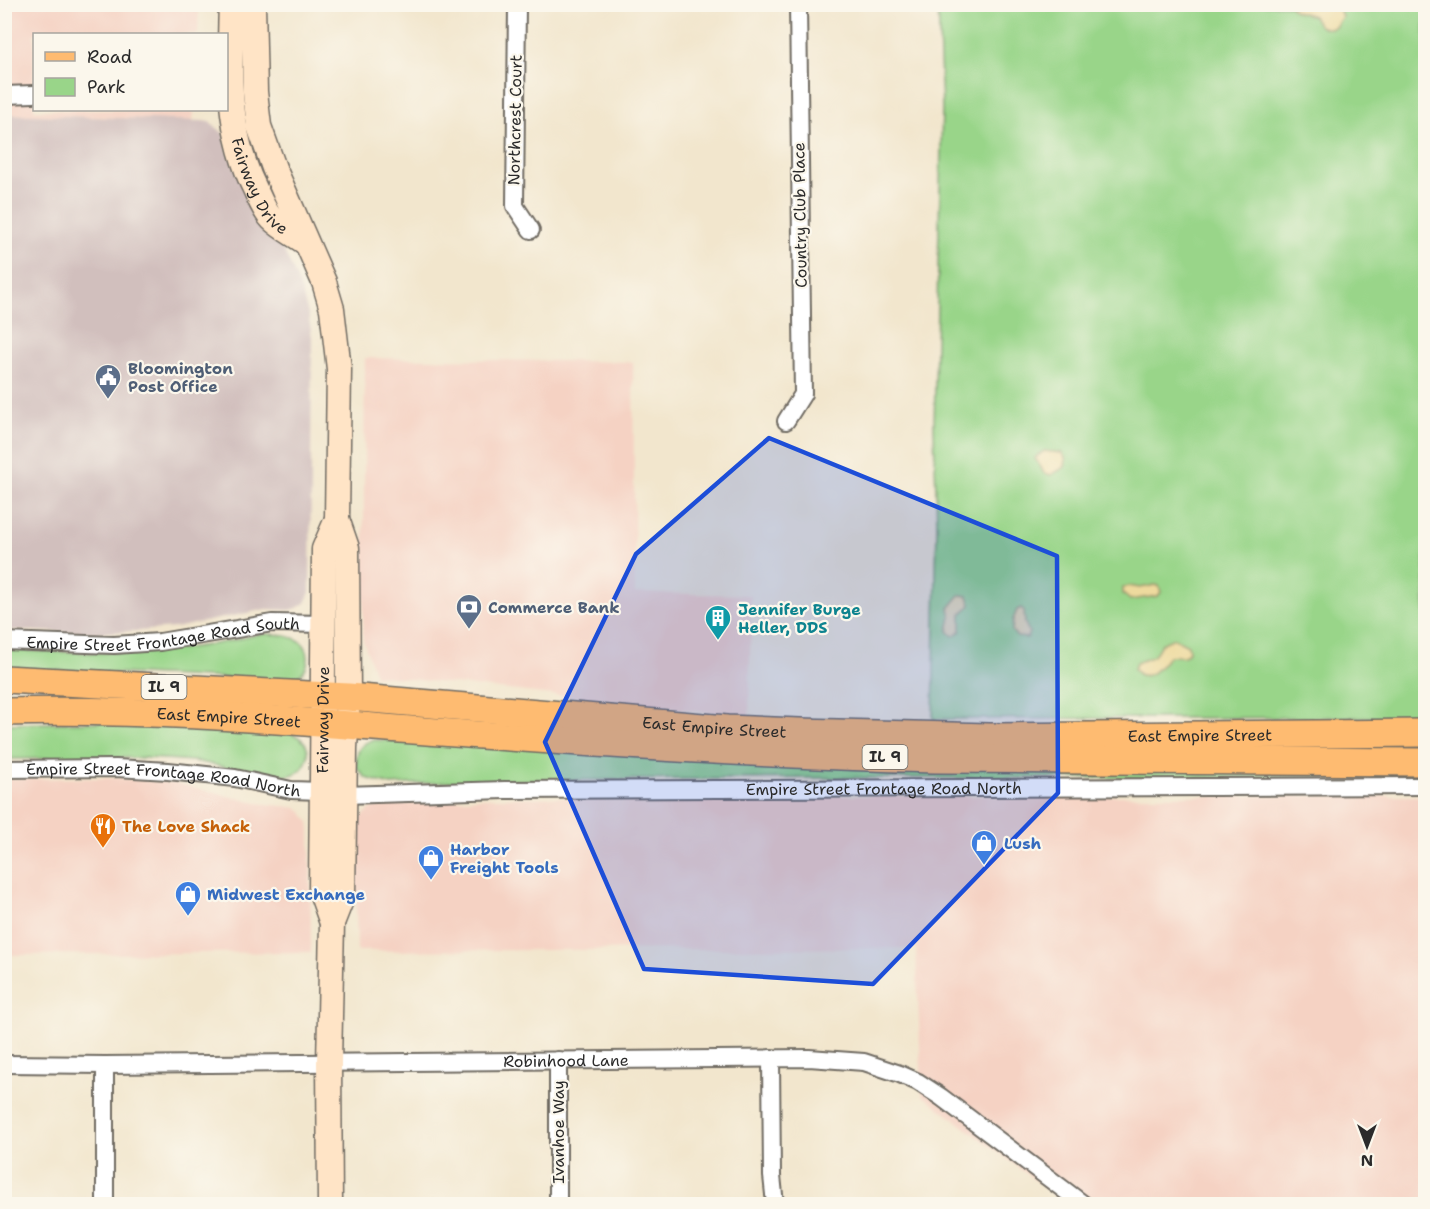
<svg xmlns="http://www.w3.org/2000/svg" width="1430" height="1209" font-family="'Shantell Sans',sans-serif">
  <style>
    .built { fill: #f5d2c3 }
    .industrial { fill: #d1bfbd }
    .green { fill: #99d589; stroke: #62805a; stroke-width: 1.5 }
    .sand { fill: #eeda9e; stroke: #8c8264; stroke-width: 1.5 }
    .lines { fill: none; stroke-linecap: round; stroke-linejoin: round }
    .minor-casing { stroke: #716c64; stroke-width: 20 }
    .secondary-casing { stroke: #716c64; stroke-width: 27 }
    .primary-casing { stroke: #716c64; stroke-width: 30 }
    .minor { stroke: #fff; stroke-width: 16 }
    .secondary { stroke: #ffe4c6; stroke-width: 24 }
    .primary { stroke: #febb71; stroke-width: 27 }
    .marked { fill: #1d4ed8; fill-opacity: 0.2; stroke: #1d4ed8; stroke-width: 4.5; stroke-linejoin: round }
    .labels { text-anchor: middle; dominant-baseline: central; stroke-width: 4.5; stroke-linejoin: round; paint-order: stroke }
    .shield { fill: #fbf7ec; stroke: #696865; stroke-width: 1.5 }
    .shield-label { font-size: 15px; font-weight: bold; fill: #2b2b2b }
    .street-label { font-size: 16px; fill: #2b2b2b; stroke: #fbf7ec }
    .service-label { font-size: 16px; font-weight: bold; fill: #4e5e75; stroke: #fbf7ec; text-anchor: start }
    .culture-label { font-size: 16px; font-weight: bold; fill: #0d838f; stroke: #fbf7ec; text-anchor: start }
    .food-label { font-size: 16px; font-weight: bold; fill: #c56008; stroke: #fbf7ec; text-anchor: start }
    .shop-label { font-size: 16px; font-weight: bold; fill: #366cbe; stroke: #fbf7ec; text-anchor: start }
  </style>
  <rect width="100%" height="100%" fill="#fbf7ec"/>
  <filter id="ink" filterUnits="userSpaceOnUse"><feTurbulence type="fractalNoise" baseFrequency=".0167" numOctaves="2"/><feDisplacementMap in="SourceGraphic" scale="12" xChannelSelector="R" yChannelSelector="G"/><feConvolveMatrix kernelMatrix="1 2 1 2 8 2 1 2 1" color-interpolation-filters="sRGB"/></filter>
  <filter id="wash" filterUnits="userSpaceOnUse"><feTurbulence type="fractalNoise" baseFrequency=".008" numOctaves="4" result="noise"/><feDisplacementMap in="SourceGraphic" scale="24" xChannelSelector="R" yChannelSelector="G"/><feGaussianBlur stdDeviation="1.35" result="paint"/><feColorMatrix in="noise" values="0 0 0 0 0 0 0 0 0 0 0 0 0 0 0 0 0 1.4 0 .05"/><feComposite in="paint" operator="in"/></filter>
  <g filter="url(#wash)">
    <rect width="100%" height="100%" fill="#f2e6cd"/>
    <path class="built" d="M5,5h194l-1,29h-164v76h160l-1,11 -188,-7z
      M365,358l268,4 2,231 116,2 -2,122 -374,-42 -12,-35z
      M117,778l57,5 83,20 40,5 6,5 6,9 1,9 1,121 -306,3 -1,-176z
      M802,796h623v408h-358l-145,-109 -6,-147 -559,3 -2,-125 2,-5 16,-14 106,-9z"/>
    <path class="industrial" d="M5,114l198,7 7,1 14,12 7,25 27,57 25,33 16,35 9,30 4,23 -2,255 -5,11 -8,5 -7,2 -24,-1 -91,19 -38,3 -49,2 -83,-3z"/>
    <path class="green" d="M938,5h487v712l-492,2 4,-192 -3,-100 8,-319z
      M259,634c12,0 25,0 37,5 18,8 15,35 -4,40 -6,1 -13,1 -19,1l-268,-12v-18c88,3 167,8 254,-16z
      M103,722l187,11c7,3 14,6 17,14 4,12 -4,25 -16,28 -27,6 -70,-11 -99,-14 -62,-6 -126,-2 -187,-2l-1,-35z
      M372,740l1053,32 1,6h-595l-357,3 -83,4 -25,-7 -10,-11c1,-13 1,-22 16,-27z"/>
    <path class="sand" d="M1289,5h46l4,3 3,9 -7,10c-13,4 -17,-1 -22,-11l-18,-5z
      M1044,451l18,2 4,6 -1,8 -14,8 -7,-2 -9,-15z
      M1155,585l4,1 2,6 -3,4 -28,4 -7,-6v-6l6,-2 11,2z
      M960,595l8,1 3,9 -10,9v17l-8,5 -5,-5 3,-14 -2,-9z
      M1021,608l3,3 1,12 4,9 -2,6 -10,-1 -5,-6 1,-11 4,-10z
      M1174,638l14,7 1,6c-6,10 -11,3 -20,5 -8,10 -23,30 -35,13l2,-6 18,-7 7,-12z"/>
  </g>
  <g filter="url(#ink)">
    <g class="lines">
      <g class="minor-casing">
        <g id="minor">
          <path d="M517,4l-2,202 16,24"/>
          <path d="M4,95l30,-1"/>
          <path d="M786,421l17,-27 -5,-390"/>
          <path id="s1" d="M4,641l110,4 46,-3 112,-19 52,1"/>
          <path id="s2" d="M4,769l112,-1 52,3 67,7 56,12 30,1"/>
          <path id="s3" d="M344,795l161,-5 921,-4"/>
          <path d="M771,1058l1,118 3,28"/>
          <path d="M558,1060v144"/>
          <path id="s4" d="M4,1064l101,1 704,-7 55,4 36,12 18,8 23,15 142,107"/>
          <path d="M105,1065v139"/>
        </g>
      </g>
      <g class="secondary-casing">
        <g id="secondary">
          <path id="s5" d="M231,4c-2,64 -5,128 25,187 4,9 9,21 16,28 9,9 23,16 34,24"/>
          <path d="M253,4l2,88 4,34 15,42 50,114 8,27 7,60 -2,150 10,29 1,149 -3,51 -2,147 -11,28"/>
          <path id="s6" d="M330,1204l-1,-141 3,-140 -11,-31 3,-343 13,-30"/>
        </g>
      </g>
      <g class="primary-casing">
        <g id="primary">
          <path id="s7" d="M4,679l344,18 379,32 73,3 189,5 437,-4"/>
          <path id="s8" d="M4,712c164,-5 328,13 491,24 147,11 293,19 440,23l491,3"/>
        </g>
      </g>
      <use href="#minor" class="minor"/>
      <use href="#secondary" class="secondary"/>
      <use href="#primary" class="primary"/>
    </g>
  </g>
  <path class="marked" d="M769,438l288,118 1,237 -185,191 -229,-15 -99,-227 91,-188z"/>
  <defs>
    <g id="civic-pin" transform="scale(1.35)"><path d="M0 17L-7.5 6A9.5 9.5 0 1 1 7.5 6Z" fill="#5c6f8a" stroke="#fbf7ec"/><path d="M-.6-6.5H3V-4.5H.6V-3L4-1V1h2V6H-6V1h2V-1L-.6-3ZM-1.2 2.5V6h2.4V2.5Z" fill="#fff"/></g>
    <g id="bank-pin" transform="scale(1.35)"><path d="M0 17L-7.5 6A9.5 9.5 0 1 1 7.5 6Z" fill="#5c6f8a" stroke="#fbf7ec"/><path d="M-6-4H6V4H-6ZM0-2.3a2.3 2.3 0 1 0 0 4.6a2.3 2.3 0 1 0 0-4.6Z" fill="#fff"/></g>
    <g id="building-pin" transform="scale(1.35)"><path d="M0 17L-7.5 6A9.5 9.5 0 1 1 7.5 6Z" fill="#0f9aa8" stroke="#fbf7ec"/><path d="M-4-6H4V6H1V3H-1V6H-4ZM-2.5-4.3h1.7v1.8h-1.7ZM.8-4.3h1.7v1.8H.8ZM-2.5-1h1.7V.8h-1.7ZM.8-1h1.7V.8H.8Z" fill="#fff"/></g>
    <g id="restaurant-pin" transform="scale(1.35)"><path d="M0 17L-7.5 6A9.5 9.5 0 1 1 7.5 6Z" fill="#e8710a" stroke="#fbf7ec"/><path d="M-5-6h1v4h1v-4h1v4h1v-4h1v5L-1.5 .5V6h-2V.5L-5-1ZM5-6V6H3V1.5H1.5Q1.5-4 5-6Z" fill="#fff"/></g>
    <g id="shop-pin" transform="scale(1.35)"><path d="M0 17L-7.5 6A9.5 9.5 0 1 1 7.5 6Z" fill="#3f7fe0" stroke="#fbf7ec"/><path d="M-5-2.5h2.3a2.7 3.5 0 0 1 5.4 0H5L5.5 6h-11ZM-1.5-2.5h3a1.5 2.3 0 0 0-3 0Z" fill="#fff"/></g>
  </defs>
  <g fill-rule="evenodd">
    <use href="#civic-pin" x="108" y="377"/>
    <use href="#bank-pin" x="469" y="607"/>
    <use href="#building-pin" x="718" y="618"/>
    <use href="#restaurant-pin" x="103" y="826"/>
    <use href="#shop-pin" x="984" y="843"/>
    <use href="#shop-pin" x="431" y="858"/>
    <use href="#shop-pin" x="188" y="894"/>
  </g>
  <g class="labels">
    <g class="shield">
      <rect x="141.5" y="675" width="45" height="24" rx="4.5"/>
      <rect x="862.5" y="745" width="45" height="24" rx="4.5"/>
    </g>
    <g class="shield-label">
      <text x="164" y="687">IL 9</text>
      <text x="885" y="757">IL 9</text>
    </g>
    <g class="street-label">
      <text transform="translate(515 120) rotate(-89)">Northcrest Court</text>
      <text stroke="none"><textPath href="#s5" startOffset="188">Fairway Drive</textPath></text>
      <text transform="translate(800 215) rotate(-91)">Country Club Place</text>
      <text stroke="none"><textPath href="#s1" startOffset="160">Empire Street Frontage Road South</textPath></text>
      <text stroke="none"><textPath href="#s8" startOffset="225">East Empire Street</textPath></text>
      <text stroke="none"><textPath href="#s6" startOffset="486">Fairway Drive</textPath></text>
      <text stroke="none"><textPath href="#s7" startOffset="712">East Empire Street</textPath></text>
      <text stroke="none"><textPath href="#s7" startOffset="1198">East Empire Street</textPath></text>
      <text stroke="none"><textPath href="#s2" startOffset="160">Empire Street Frontage Road North</textPath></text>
      <text stroke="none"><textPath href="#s3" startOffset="540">Empire Street Frontage Road North</textPath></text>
      <text stroke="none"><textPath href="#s4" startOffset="562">Robinhood Lane</textPath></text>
      <text transform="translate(558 1132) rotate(-90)">Ivanhoe Way</text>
    </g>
    <g class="service-label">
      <text x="128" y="368">Bloomington<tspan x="128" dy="18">Post Office</tspan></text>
      <text x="488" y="607">Commerce Bank</text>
    </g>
    <g class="culture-label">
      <text x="738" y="609">Jennifer Burge<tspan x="738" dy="18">Heller, DDS</tspan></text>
    </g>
    <g class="food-label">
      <text x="122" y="826">The Love Shack</text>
    </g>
    <g class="shop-label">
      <text x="1004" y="843">Lush</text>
      <text x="450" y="849">Harbor<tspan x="450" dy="18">Freight Tools</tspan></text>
      <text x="207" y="894">Midwest Exchange</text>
    </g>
  </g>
  <rect width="1430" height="1209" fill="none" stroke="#fbf7ec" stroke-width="24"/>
  <rect x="33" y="33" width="195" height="78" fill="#fbf7ec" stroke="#a8a59f" stroke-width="1.5"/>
  <rect x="45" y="52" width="30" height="9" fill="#febb71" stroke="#a8a59f" stroke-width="1.5"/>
  <text x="87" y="63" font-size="18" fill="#2b2b2b">Road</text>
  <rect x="45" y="78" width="30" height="18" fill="#99d589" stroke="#a8a59f" stroke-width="1.5"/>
  <text x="87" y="93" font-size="18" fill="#2b2b2b">Park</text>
  <g transform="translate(1367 1146) rotate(180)" stroke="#fbf7ec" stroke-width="4.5" paint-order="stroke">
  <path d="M0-4.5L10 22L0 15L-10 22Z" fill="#2b2b2b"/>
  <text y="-9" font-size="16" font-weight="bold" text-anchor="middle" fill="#2b2b2b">N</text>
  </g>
</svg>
